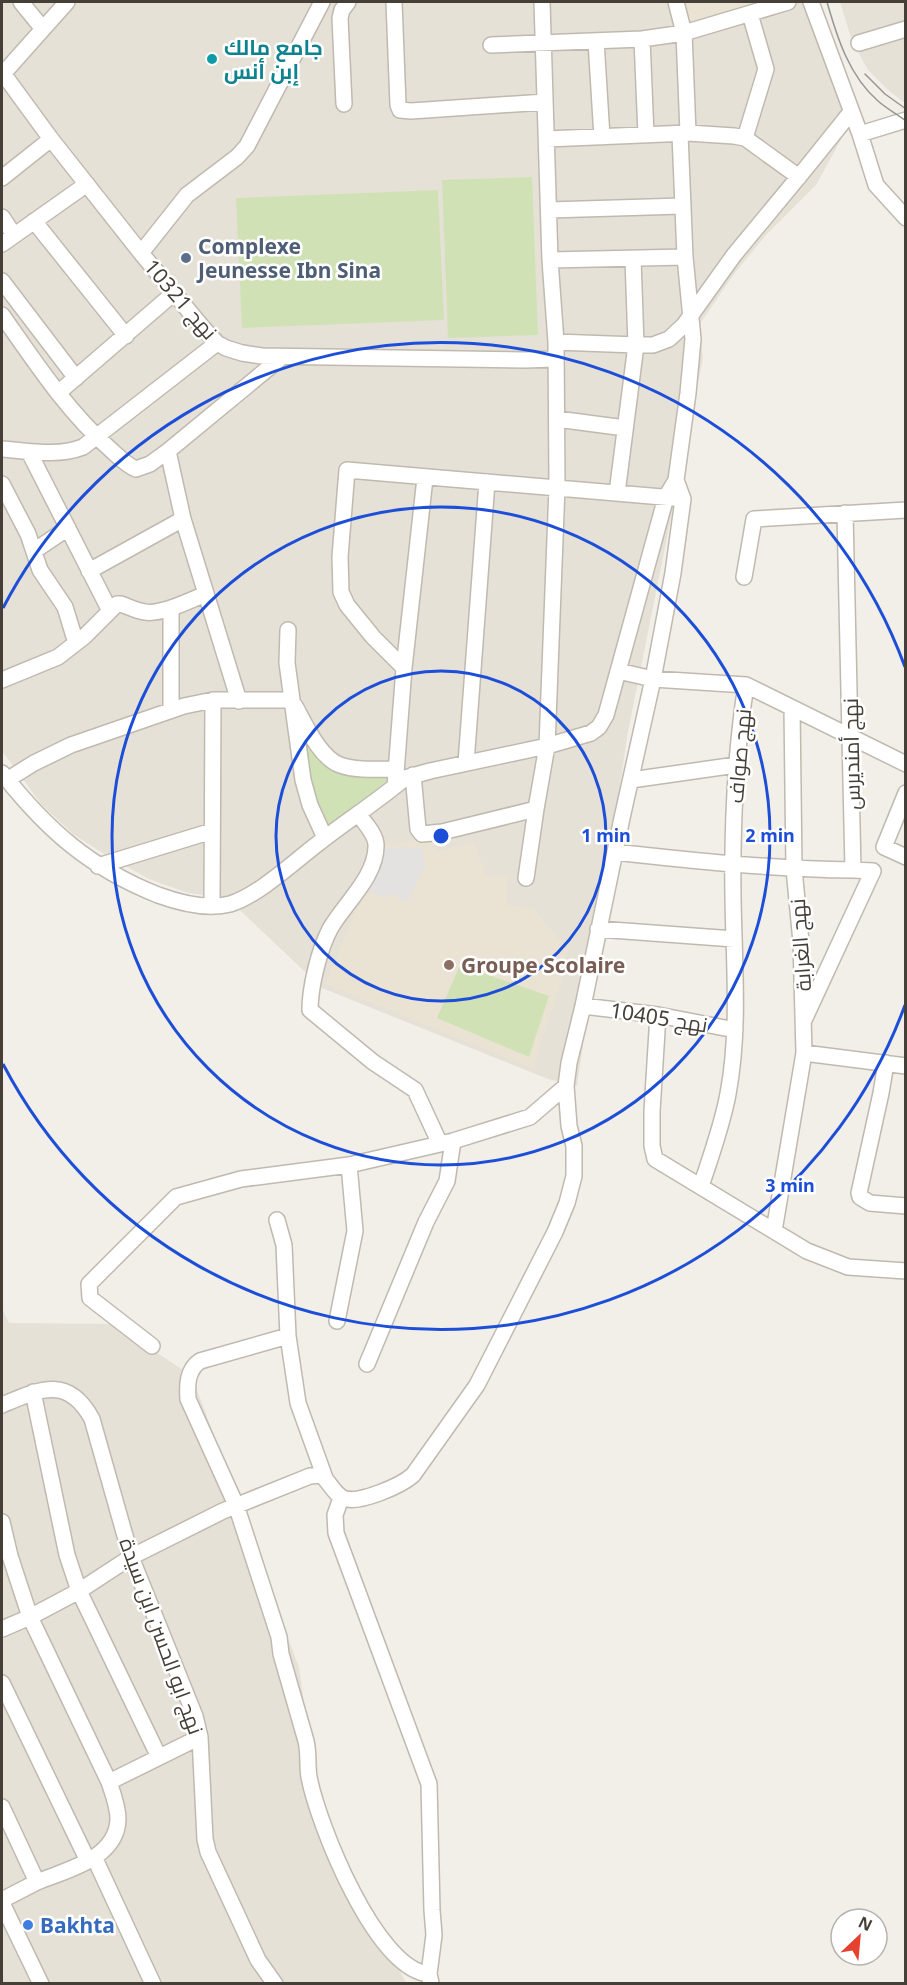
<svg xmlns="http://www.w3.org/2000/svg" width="907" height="1985" font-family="'Noto Sans',Cairo,sans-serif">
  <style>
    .residential { fill: #e6e1d7 }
    .education { fill: #eae3d4 }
    .green { fill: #d0e2b5 }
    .parking { fill: #e4e2e0 }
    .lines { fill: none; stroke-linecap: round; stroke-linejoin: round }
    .minor-casing { stroke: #c0b9af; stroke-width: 18 }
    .minor { stroke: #fff; stroke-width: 15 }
    .tram { stroke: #969696; stroke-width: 1.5 }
    .ring { fill: none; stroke: #1d4ed8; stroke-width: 3 }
    .culture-dot { fill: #0f9aa8; stroke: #fff; stroke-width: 2 }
    .service-dot { fill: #5c6f8a; stroke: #fff; stroke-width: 2 }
    .education-dot { fill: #8d6e63; stroke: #fff; stroke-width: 2 }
    .shop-dot { fill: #3f7fe0; stroke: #fff; stroke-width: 2 }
    .labels { text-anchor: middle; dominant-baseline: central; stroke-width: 5; stroke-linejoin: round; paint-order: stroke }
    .culture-label { font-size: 21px; font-weight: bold; fill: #0d838f; stroke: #fff; text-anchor: start }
    .service-label { font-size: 21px; font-weight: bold; fill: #4e5e75; stroke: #fff; text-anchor: start }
    .street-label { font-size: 21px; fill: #453f38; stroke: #fff }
    .education-label { font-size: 21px; font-weight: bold; fill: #785e54; stroke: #fff; text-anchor: start }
    .shop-label { font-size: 21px; font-weight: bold; fill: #366cbe; stroke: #fff; text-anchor: start }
    .centre { fill: #1d4ed8; stroke: #fff; stroke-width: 3 }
    .ring-label { font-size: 18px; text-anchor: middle; font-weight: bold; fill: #1d4ed8; stroke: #fff; stroke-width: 5; stroke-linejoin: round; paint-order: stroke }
  </style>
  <rect width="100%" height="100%" fill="#f2efe8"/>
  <path class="residential" d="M2,2h814l35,94 -7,38 -28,51 -50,50 -32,39 -35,51 4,33 -76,379 -50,349 -29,-7 -226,-91 -95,-90 -39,-5 -39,-14 -45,-25 -31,-20 -32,-30 -39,-53z
    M840,2h65v101l-17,-13 -20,-20 -16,-29z
    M2,1309l7,14 105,1 78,52 107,292 21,145 86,170h-404z"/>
  <path class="education" d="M682,2h84l-77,25z
    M428,839l10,13 35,-10 13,33 21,1v29l27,4 34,42 -7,29 -28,88 -207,-84 57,-139z"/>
  <path class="green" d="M532,177l6,158 -90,3 -6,-158z
    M438,190l6,130 -202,8 -6,-130z
    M306,742l18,22 21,7 42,7 -1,3 -28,25 -30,19 -13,-27 -6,-28z
    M460,965l89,31 -20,61 -92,-39z"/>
  <path class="parking" d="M423,847v13l3,4 -19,38 -18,-9 -4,5 -19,-8 18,-42z"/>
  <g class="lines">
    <g class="minor-casing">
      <path id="minor" d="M21,2l22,27
        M394,2l4,103 2,5 11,1 134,-9
        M676,2l8,31 4,100
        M811,2l49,132 16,51 30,33
        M750,14l16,55 -21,69 54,39
        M642,39l4,96
        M596,41l6,96
        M859,43l47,-14
        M491,45l151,-6 42,-6 104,-31
        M2,72l49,67 90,114 62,75 14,15 9,5 16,5 20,3 263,4 30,-1
        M2,75l65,-73
        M344,104l-4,-86 2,-8 6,-8
        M860,134l46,-14
        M547,139l141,-6 46,3 11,2
        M2,178l49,-39
        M549,210l133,-4
        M2,217l12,18
        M34,221l92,115
        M2,244l85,-60
        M141,253l46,-58 50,-38 10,-11 75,-144
        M550,260l135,-3
        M2,281l74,97
        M2,315c33,47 65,96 108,134 8,7 16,16 26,20l14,-5 18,-13 114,-94
        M556,342l80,3h17l16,-6 15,-14 50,-70 72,-87 45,-56
        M58,393l116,-100
        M557,419l68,9
        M2,449c27,2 55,8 81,-2l134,-104
        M168,451l15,68 56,182
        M29,452l81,159
        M2,484l26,50 12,36 25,37 11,36
        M617,493l19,-148 -3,-86
        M34,551l34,-23
        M89,571l94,-52
        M744,577l10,-58 152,-9
        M171,608v101
        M288,630l-1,33 16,117 7,25 15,33
        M404,668l-31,-31 -26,-32 -6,-13 -1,-35 7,-87 327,28
        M618,671l35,8 93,6 160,79
        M2,680l56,-23 27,-21 32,-32h4c8,3 16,7 24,8 17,3 45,-12 61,-18
        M295,706c10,18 25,52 45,59 17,6 38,4 56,4
        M466,763l21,-281
        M2,773c45,57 88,95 156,122 22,8 49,15 72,9 28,-8 66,-44 90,-62 28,-22 58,-41 85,-64l25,-7 117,-25 44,-13 8,-6 7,-12 60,-218 10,-17 12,-87 5,-54 -8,-82 -5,-123
        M413,775l5,54 4,5 20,-2 94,-23
        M7,780l27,-17 37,-18 113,-39 29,-6h78
        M631,780l105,-15
        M395,786l9,-118 21,-190
        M906,793l-22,54 22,10
        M358,814c6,8 18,20 18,31 1,31 -32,59 -46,84 -11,21 -20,58 -20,81l63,52 42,28 25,54
        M615,852c79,9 158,17 238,18
        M98,866l114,-35
        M526,878l10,-69 11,-63 10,-259 -1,-145 -6,-82 -8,-258
        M212,905l1,-205
        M598,929l136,10
        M583,1006l75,9 77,15
        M658,1015l-6,96v35l3,13 152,92 41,16 58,4
        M804,1020l69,-149 -20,-1 -8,-357
        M804,1053l102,13
        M886,1063l-5,30 -22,100 1,4 10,6 36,3
        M701,1186c10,-30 21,-60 27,-92 12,-64 6,-131 5,-196 -1,-71 2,-143 13,-213
        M277,1220l7,25 4,91 10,67 27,75
        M774,1231l30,-178 -3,-111 -7,-73 -2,-161
        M337,1321l18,-90 -6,-66
        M288,1336l-88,25c-13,9 -13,24 -12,38l48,106 43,132 2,17 25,87c3,12 1,24 3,36 9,47 67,193 120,197
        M152,1346l-62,-48 -1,-14 87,-87 65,-18 108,-14 104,-24 77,-24 36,-31
        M367,1364l59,-142 21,-41 6,-40
        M33,1392l34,163 12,36 80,166
        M2,1405c38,-16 66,-30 90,14l39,138 64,159 5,21 5,102 3,13 50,108 17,24
        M341,1498l-6,17 1,18 93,251 3,126 2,25 -5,39 2,9
        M2,1522l8,34 20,61 79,165c4,12 9,24 9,37 -1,40 -52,51 -81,63
        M2,1629l28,-12 49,-26 52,-34 92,-46 87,-35 11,-1c8,6 13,19 22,23 15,7 59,-13 70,-23l64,-90 78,-153 12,-29 7,-27v-30l-5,-20 -3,-40 3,-23 14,-57 39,-188 31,-139 20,-106 10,-74 -7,-19
        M2,1683l86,178
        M109,1782l91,-45
        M2,1807l35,75 -35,18
        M95,1859l58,125
        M2,1903l39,81"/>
    </g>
    <use href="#minor" class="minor"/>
    <path class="tram" d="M827,2c10,35 22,74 51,99 9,8 19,13 28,20
      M865,74l20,20 21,15"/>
  </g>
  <g class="ring">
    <circle cx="441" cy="836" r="165"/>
    <circle cx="441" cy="836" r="329"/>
    <path d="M905 1005A494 494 0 0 1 3 1064M3 608A494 494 0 0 1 905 667"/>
  </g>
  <circle class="culture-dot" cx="212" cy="59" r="6"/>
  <circle class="service-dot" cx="186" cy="258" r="6"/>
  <circle class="education-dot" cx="449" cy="965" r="6"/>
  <circle class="shop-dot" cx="28" cy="1925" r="6"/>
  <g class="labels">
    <g class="culture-label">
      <text x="224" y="47">جامع مالك<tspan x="224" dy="24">إبن أنس</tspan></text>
    </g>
    <g class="service-label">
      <text x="198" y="246">Complexe<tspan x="198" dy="24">Jeunesse Ibn Sina</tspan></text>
    </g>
    <g class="street-label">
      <text transform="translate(181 299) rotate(49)">نهج 10321</text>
      <text transform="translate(851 754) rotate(-91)">نهج أمنديرس</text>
      <text transform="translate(739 756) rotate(-85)">نهج صواف</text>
      <text transform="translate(800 945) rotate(-94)">نهج الغرابة</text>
      <text transform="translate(659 1017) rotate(9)">نهج 10405</text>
      <text transform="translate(162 1636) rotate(70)">نهج ابو الحسن ابن سيدة</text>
    </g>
    <g class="education-label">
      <text x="461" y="965">Groupe Scolaire</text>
    </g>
    <g class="shop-label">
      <text x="40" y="1925">Bakhta</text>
    </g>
  </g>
  <circle cx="441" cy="836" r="9" class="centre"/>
  <g class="ring-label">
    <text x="606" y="842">1 min</text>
    <text x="770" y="842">2 min</text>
    <text x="790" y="1192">3 min</text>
  </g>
  <rect width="907" height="1985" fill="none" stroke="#453f38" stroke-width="6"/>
  <g transform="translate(859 1937) rotate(26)"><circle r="28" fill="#ffffff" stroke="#b5b2af" stroke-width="1.5"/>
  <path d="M0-4.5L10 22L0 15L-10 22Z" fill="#e4422e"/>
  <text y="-9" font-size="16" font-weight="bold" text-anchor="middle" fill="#453f38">N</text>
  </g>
</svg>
